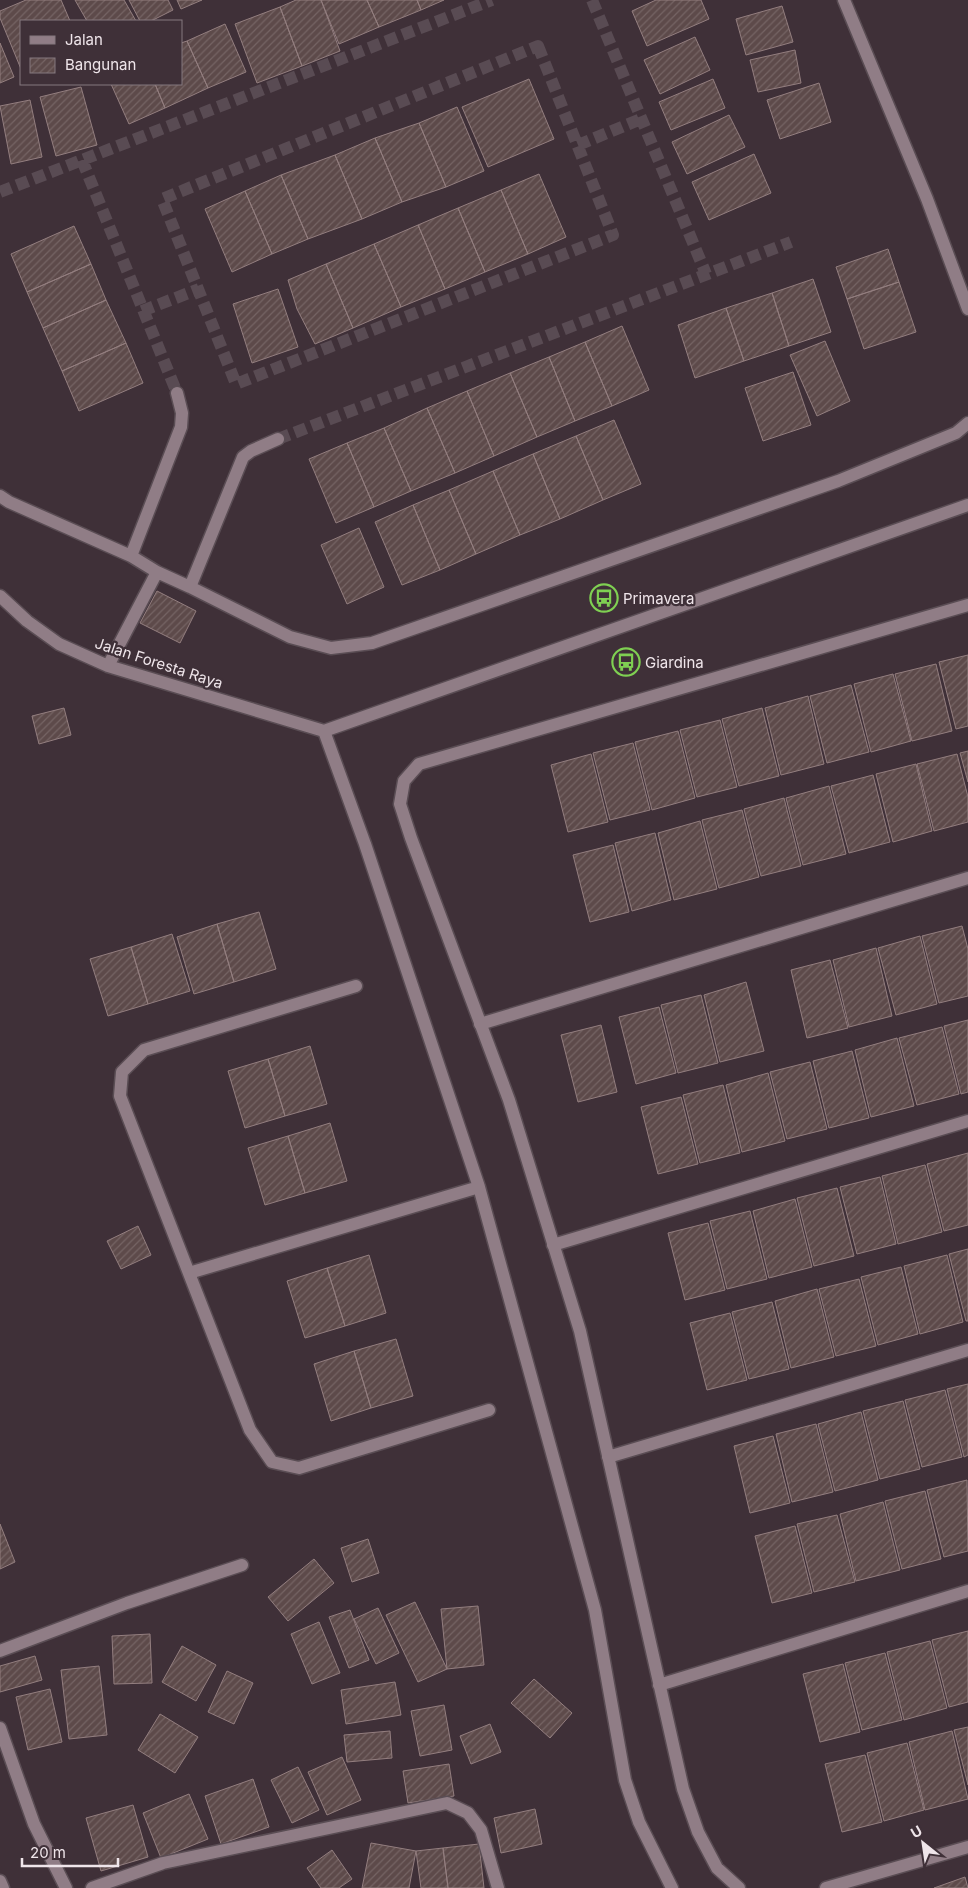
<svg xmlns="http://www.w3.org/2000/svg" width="968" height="1888" font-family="Inter,sans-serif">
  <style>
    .building { fill: url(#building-hatch); stroke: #937e7f }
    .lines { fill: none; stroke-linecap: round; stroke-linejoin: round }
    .street-tunnel { stroke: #594b53; stroke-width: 12; stroke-dasharray: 12 6; stroke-linecap: butt }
    .street-casing { stroke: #5a4d54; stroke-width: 15 }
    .street { stroke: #907d86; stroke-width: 12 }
    .labels { text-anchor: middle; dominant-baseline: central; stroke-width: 4.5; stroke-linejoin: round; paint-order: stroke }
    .poi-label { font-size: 15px; fill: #efe5ea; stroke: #3f3038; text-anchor: start }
    .street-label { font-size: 15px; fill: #efe5ea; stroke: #3f3038 }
  </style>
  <defs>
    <pattern id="building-hatch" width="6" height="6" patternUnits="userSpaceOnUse" patternTransform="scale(1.25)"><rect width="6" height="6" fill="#5d4a4a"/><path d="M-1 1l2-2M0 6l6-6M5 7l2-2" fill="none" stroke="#756464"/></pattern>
  </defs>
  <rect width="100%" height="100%" fill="#3f3038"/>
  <path class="building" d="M26,0h35l9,21h-49v48l-21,-51v-7z
    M75,0h49l12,21h-49z
    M129,0h39l5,10 -22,11h-11z
    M177,0h25l-21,9z
    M296,0h25l19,51 -38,15 -22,-59z
    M321,0h46l12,27 -40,17z
    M367,0h50l4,10 -42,17z
    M417,0h27l-23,10z
    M656,0h45l8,19 -62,27 -15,-35z
    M782,6l11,36 -47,13 -10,-36z
    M280,7l22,59 -45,17 -22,-59z
    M225,24l21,48 -38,16 -21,-47z
    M695,37l15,33 -50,24 -16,-34z
    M187,41l21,47 -43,20 -10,-24h26v-41z
    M0,43l14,34 -14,6z
    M795,50l6,33 -43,9 -8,-32z
    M529,79l25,60 -66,28 -26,-60z
    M713,79l12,29 -54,22 -12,-28z
    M819,83l12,39 -51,17 -13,-39z
    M111,84h44l10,24 -36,16z
    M81,87l16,58 -41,11 -16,-59z
    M30,100l12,57 -31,7 -11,-58z
    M457,107l27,64 -38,16 -27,-64z
    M729,115l16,32 -58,27 -15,-32z
    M419,123l27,64 -44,15 -27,-64z
    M375,138l27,64 -40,17 -27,-64z
    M754,154l17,39 -62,27 -17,-38z
    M335,155l27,64 -54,20 -27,-64z
    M539,174l27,63 -38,17 -27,-64z
    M281,175l27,64 -36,15 -27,-63z
    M501,190l27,64 -43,18 -27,-64z
    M245,191l27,63 -40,18 -27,-63z
    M458,208l27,64 -40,17 -27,-64z
    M418,225l27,64 -44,18 -27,-63z
    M74,226l17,38 -64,28 -16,-38z
    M374,244l27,63 -48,21 -27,-64z
    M888,249l11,33 -52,17 -11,-32z
    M91,264l15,36 -63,28 -16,-36z
    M326,264l27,64 -38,16 -18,-35 -9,-29z
    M813,279l18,53 -42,14 -17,-53z
    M899,282l17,50 -52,17 -17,-50z
    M278,289l20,58 -46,16 -19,-59z
    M772,293l17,53 -45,15 -18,-53z
    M106,300l20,43 -64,28 -19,-43z
    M726,308l18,53 -49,17 -17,-53z
    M622,326l27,64 -37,16 -27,-64z
    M825,341l25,60 -33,15 -27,-61z
    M585,342l27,64 -37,15 -26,-64z
    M126,343l17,40 -64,28 -17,-40z
    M549,357l26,64 -38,16 -27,-64z
    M793,372l18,53 -48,16 -18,-53z
    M510,373l27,64 -43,19 -27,-65z
    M467,391l27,65 -39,17 -28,-65z
    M427,408l28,65 -44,18 -27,-63z
    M614,420l27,64 -38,16 -27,-64z
    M384,428l27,63 -37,16 -27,-64z
    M576,436l27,64 -43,19 -27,-65z
    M347,443l27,64 -38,16 -27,-64z
    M533,454l27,65 -40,16 -27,-64z
    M493,471l27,64 -44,19 -27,-64z
    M449,490l27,64 -36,16 -27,-65z
    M413,505l27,65 -38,15 -27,-63z
    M359,528l25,59 -37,17 -26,-59z
    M157,591l39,20 -16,32 -40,-20z
    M968,655v71l-12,3 -17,-67z
    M936,664l16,67 -40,10 -17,-67z
    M893,674l18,67 -40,11 -17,-68z
    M851,685l18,67 -42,11 -17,-67z
    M808,696l16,68 -43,11 -16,-67z
    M64,708l7,27 -32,9 -7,-28z
    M762,708l17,68 -40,10 -17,-67z
    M720,720l17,67 -40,10 -17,-67z
    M678,731l17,67 -43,12 -17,-68z
    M633,743l17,67 -40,10 -17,-67z
    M968,751v31l-8,-29z
    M591,754l17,68 -40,10 -17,-67z
    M957,754l11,43v25l-34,9 -17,-67z
    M916,764l16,67 -39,11 -17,-68z
    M873,775l17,67 -41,11 -18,-67z
    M829,786l17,68 -43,11 -17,-67z
    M784,798l17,68 -40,10 -17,-67z
    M742,810l17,67 -40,11 -17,-68z
    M700,821l17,68 -43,11 -16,-67z
    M655,833l16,67 -39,11 -17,-68z
    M613,845l16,67 -39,10 -17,-67z
    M259,912l17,57 -42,13 -17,-58z
    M217,924l17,58 -40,12 -17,-57z
    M962,926l6,23v47l-29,7 -17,-67z
    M172,934l18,57 -42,13 -17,-57z
    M920,936l17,68 -41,11 -18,-67z
    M131,947l17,57 -40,12 -18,-57z
    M876,948l16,68 -43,11 -16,-67z
    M830,960l18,68 -41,10 -16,-68z
    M746,982l18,69 -44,11 -16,-67z
    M701,995l17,68 -40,10 -17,-68z
    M659,1007l17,66 -40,11 -17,-67z
    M968,1020v72l-7,2 -17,-68z
    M601,1025l16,67 -39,10 -17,-67z
    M942,1027l17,67 -42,11 -18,-67z
    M897,1038l17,68 -43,11 -16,-67z
    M310,1046l17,58 -42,12 -17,-57z
    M852,1051l17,67 -40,10 -16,-67z
    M268,1059l17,57 -40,12 -17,-57z
    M810,1062l17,67 -40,10 -17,-67z
    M768,1073l17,68 -43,11 -16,-67z
    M723,1085l17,68 -40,10 -17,-68z
    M681,1097l17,67 -40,10 -17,-67z
    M330,1123l17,58 -42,12 -17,-57z
    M288,1136l17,57 -40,12 -17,-57z
    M968,1153v72l-24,6 -17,-67z
    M925,1165l17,67 -44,12 -16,-68z
    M880,1177l16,67 -39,10 -17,-67z
    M837,1188l17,68 -40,10 -17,-68z
    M795,1199l17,68 -43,11 -16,-67z
    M750,1211l17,68 -40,10 -17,-68z
    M708,1223l17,67 -40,10 -17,-67z
    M138,1226l13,29 -30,14 -14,-28z
    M968,1249v72h-2l-17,-67z
    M369,1255l17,58 -41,13 -18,-58z
    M947,1255l16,67 -43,12 -16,-68z
    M901,1267l17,67 -40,11 -17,-68z
    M327,1268l18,58 -40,12 -18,-57z
    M859,1279l17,67 -40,10 -17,-67z
    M817,1289l17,68 -43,11 -16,-67z
    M772,1302l17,67 -40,10 -17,-67z
    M730,1313l17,67 -40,10 -17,-67z
    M396,1339l17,57 -42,12 -17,-57z
    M354,1351l17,57 -40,13 -17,-57z
    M968,1384v71l-4,2 -17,-68z
    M945,1390l17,67 -40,10 -17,-67z
    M903,1401l17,68 -40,10 -17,-68z
    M861,1412l17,68 -43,11 -17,-67z
    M816,1424l17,68 -41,10 -16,-68z
    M773,1436l17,67 -40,10 -16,-67z
    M967,1480l1,71 -24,6 -17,-67z
    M925,1491l16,68 -39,10 -17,-68z
    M883,1502l17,68 -44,11 -16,-67z
    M837,1515l18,67 -41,10 -17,-68z
    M0,1524l15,38 -15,7z
    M795,1526l17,67 -40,10 -17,-67z
    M368,1539l11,34 -27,9 -11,-34z
    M314,1559l20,24 -46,38 -20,-24z
    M415,1602l32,67 -29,13 -32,-67z
    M478,1606l6,59 -37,4 -6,-60z
    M378,1608l21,45 -23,11 -22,-45z
    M350,1610l19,50 -20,8 -20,-51z
    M319,1622l21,51 -28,11 -21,-50z
    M968,1631v71l-19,5 -17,-67z
    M150,1634l2,49 -38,1 -2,-48z
    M930,1641l17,67 -43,12 -17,-68z
    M182,1646l34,19 -20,36 -34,-19z
    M885,1653l17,67 -40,10 -17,-67z
    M35,1656l7,24 -42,12v-26z
    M843,1664l17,68 -40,10 -17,-68z
    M99,1666l8,69 -38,4 -8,-69z
    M227,1671l26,12 -19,41 -26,-12z
    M534,1679l38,34 -22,25 -39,-35z
    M395,1682l6,33 -55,9 -5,-34z
    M50,1689l12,53 -34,8 -12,-53z
    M444,1705l8,45 -32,6 -9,-45z
    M160,1714l38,23 -23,36 -37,-23z
    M490,1724l11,28 -30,12 -11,-28z
    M968,1727v58l-14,-55z
    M390,1731l2,27 -45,4 -3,-27z
    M952,1731l16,68 -43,11 -16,-68z
    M907,1743l17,67 -40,11 -17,-68z
    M865,1755l17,67 -40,10 -17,-68z
    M342,1757l19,43 -34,15 -19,-43z
    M449,1764l5,32 -46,7 -5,-32z
    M298,1767l21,43 -27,13 -21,-43z
    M253,1779l16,48 -48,17 -16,-48z
    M189,1794l19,45 -47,19 -18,-45z
    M133,1805l15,52 -47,14 -15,-53z
    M535,1809l7,35 -41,9 -7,-35z
    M371,1843l45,8 -7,37h-47z
    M479,1844l5,44h-36l-5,-40z
    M443,1848l5,40h-27l-5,-37z
    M332,1850l20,29 -13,9h-18l-14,-20z
    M965,1877l3,11h-34z"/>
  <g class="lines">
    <path class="street-tunnel" d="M592,0l114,274
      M538,46l75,189 -377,149 -74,-185z
      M578,145l63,-26
      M82,160l95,233
      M0,192l492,-192
      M142,311l57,-22
      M278,439l513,-197"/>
    <g class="street-casing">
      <path id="street" d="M844,0l83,199 41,110
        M0,496l9,6 122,54 26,16 -49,94
        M131,556l50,-129 1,-14 -5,-20
        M157,572l33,15 100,50 41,11 41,-5 466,-162 118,-48 12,-10
        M190,587l53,-130 8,-6 27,-12
        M0,596l27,25 32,23 49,22 216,65
        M324,731l41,113 114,343 116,423 30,170 14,42 33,66
        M324,731l644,-226
        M356,986l-212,64 -22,22 -2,24 130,334 22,32 27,6 190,-58
        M480,1024l488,-146
        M553,1245l415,-124
        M189,1273l290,-86
        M608,1457l360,-107
        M0,1651l127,-48 115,-38
        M659,1685l309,-94
        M0,1728l34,96 32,64
        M0,1881l3,7
        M92,1888l71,-25 284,-60 21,10 13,17 17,58
        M739,1888l-22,-20 -19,-36 -15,-43 -103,-458 -71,-231 -98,-262 -11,-34 4,-23 15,-17 549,-159
        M826,1888l142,-41"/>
    </g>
    <use href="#street" class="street"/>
  </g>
  <defs>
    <g id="bus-ring" transform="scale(1.4375)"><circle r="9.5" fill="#3f3038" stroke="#7fd052" stroke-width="1.5"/><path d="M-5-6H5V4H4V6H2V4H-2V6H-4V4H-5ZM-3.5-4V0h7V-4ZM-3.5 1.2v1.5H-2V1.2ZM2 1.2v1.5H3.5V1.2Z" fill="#7fd052"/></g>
  </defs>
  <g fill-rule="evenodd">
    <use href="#bus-ring" x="604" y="598"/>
    <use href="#bus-ring" x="626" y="662"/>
  </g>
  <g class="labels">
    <g class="poi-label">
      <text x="623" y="598">Primavera</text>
      <text x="645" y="662">Giardina</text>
    </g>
    <g class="street-label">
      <text transform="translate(159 663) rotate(18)">Jalan Foresta Raya</text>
    </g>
  </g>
  <rect x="20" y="20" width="162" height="65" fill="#3f3038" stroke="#85787f"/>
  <rect x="30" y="36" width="25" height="8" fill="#907d86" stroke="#85787f"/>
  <text x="65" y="45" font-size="15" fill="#efe5ea">Jalan</text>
  <rect x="30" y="58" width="25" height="15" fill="url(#building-hatch)" stroke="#85787f"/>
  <text x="65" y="70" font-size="15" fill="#efe5ea">Bangunan</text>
  <g transform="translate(923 1843) rotate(330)" stroke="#3f3038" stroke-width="4" paint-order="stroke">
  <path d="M0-4L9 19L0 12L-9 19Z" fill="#efe5ea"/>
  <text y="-8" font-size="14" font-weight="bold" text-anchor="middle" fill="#efe5ea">U</text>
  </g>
  <path d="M22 1858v8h96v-8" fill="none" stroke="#efe5ea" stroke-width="2.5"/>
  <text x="30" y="1858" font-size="15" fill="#efe5ea" stroke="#3f3038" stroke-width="4" paint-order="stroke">20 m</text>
</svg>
